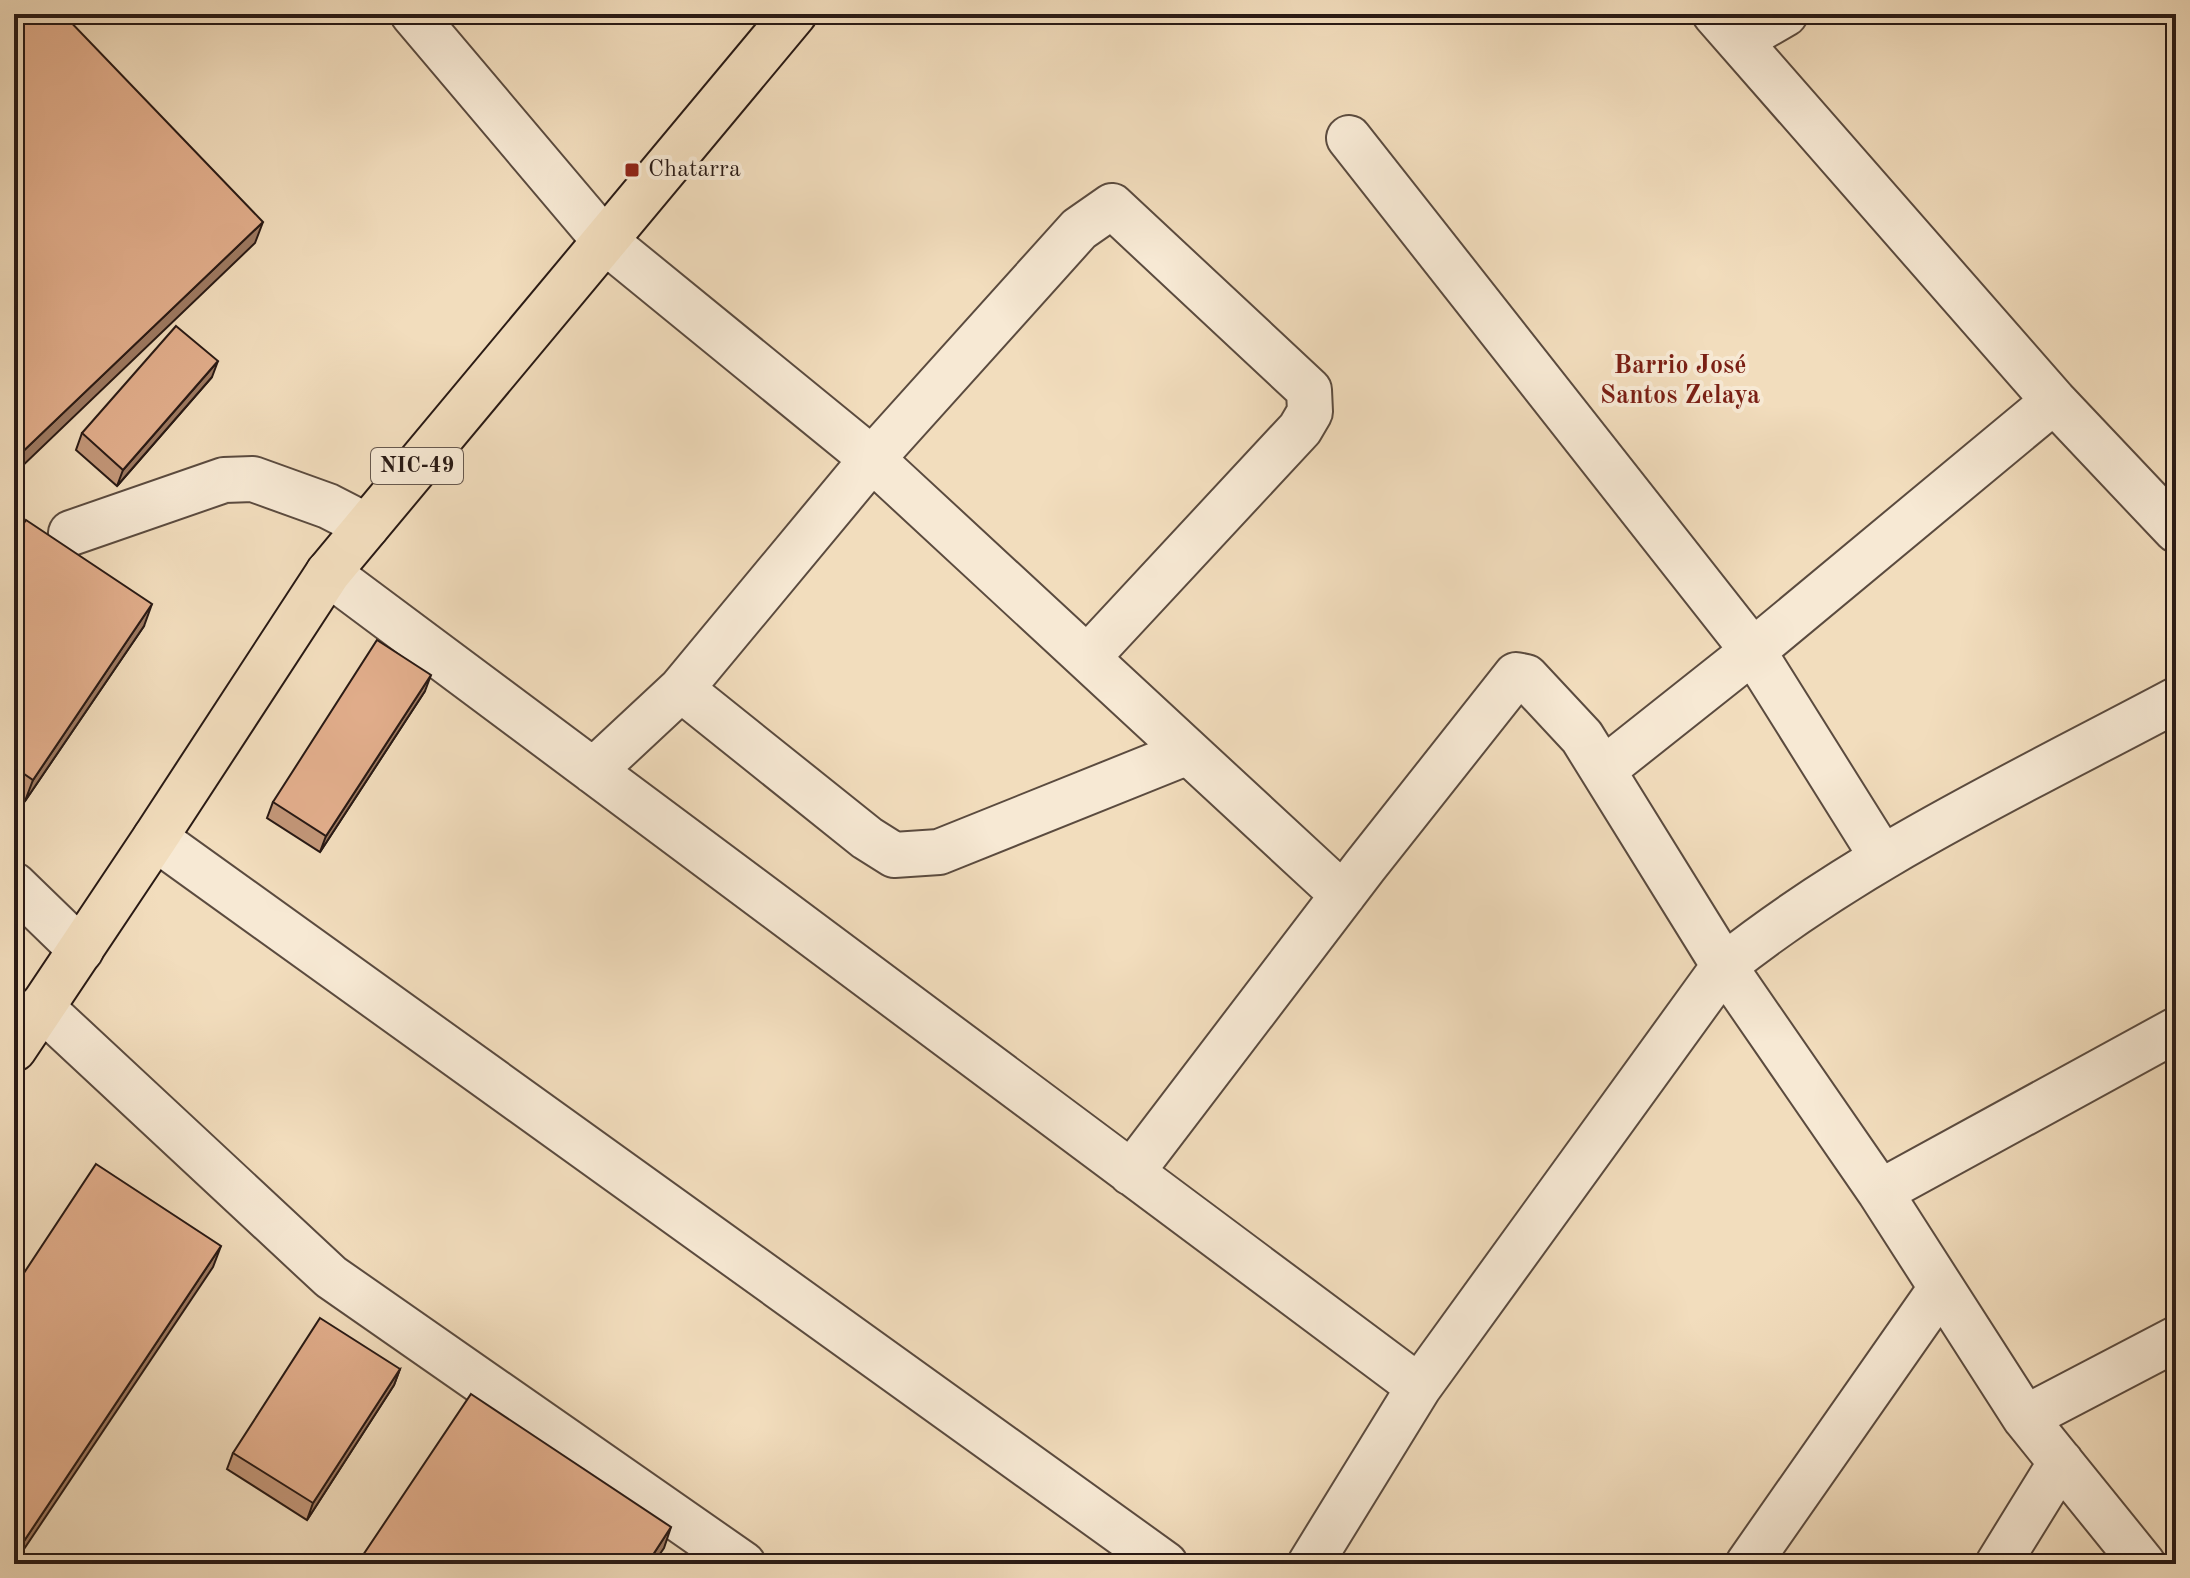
<svg xmlns="http://www.w3.org/2000/svg" width="2190" height="1578" font-family="'Old Standard TT',serif">
  <style>
    .lines { fill: none; stroke-linecap: round; stroke-linejoin: round }
    .minor-casing { stroke: #5b4b3f; stroke-width: 48 }
    .major-casing { stroke: #291a15; stroke-width: 48 }
    .minor { stroke: #f7e9d4; stroke-width: 44 }
    .major { stroke: #f2ddbd; stroke-width: 44 }
    .wall { fill: #c29678; stroke: #291a15; stroke-width: 2 }
    .shaded-wall { fill: #9e7a62; stroke: #291a15; stroke-width: 2 }
    .building { fill: #e2ae8c; stroke: #291a15; stroke-width: 2 }
    .poi-dot { fill: #8f2418; stroke: #f7e9d4; stroke-width: 3 }
    .labels { text-anchor: middle; dominant-baseline: central; stroke-width: 8; stroke-linejoin: round; paint-order: stroke }
    .shield { fill: #f7e9d4; stroke: #67584e; stroke-width: 2 }
    .shield-label { font-size: 22px; font-weight: bold; fill: #291a15 }
    .poi-label { font-size: 24px; fill: #291a15; stroke: #f7e9d4; text-anchor: start }
    .neighbourhood-label { font-size: 26px; font-weight: bold; fill: #7a1f14; stroke: #f7e9d4 }
  </style>
  <rect width="100%" height="100%" fill="#f2ddbd"/>
  <filter id="stains"><feTurbulence type="fractalNoise" baseFrequency=".0025" numOctaves="4"/><feColorMatrix values="0 0 0 0 .2 0 0 0 0 .09 0 0 0 0 .02 0 0 0 .5 -.17"/></filter>
  <radialGradient id="worn" r=".72"><stop offset=".6" stop-color="#630" stop-opacity="0"/><stop offset="1" stop-color="#630" stop-opacity=".3"/></radialGradient>
  <g class="lines">
    <g class="minor-casing">
      <path id="minor" d="M413,14l192,227 267,218 471,436
        M1715,14l339,387 122,129
        M1740,40l45,-26
        M1349,138l404,513 129,206
        M71,533l153,-53 29,-1 75,27 39,20
        M328,573l1091,814
        M681,689l186,149 27,17 45,-3 249,-100
        M1603,770l150,-119 301,-250
        M593,771l88,-82 191,-230 207,-230 33,-23 197,184 1,22 -10,17 -213,229
        M155,838l1010,726
        M14,885l67,65
        M41,1007l290,270 412,287
        M1131,1173l234,-307 144,-182 7,-9 10,2 56,60 142,229 156,226 145,226 118,146
        M1880,1192l296,-162
        M2025,1418l151,-79
        M1310,1564l109,-177 305,-421c137,-109 298,-184 452,-266
        M1748,1564l193,-276
        M1998,1564l63,-102"/>
    </g>
    <g class="major-casing">
      <path id="major" d="M14,1049l141,-211 173,-265 466,-559"/>
    </g>
    <use href="#minor" class="minor"/>
    <use href="#major" class="major"/>
  </g>
  <path class="wall" d="M212,377l-95,109 -41,-36 6,-17z
    M14,538l130,88 -119,175 -11,-8z
    M425,691l-105,161 -53,-34 6,-16z
    M400,1369l-6,16 -87,135 -80,-51 6,-16z"/>
  <path class="shaded-wall" d="M263,222l-8,21 -241,231v-14z
    M218,361l-6,16 -95,109 6,-16z
    M152,604l-8,22 -119,175 8,-21z
    M431,675l-6,16 -105,161 6,-16z
    M221,1246l-8,21 -199,297v-8z
    M400,1369l-6,16 -87,135 6,-17z
    M671,1527l-7,21 -11,16h-6z"/>
  <path class="building" d="M14,14h49l200,208 -249,238z
    M176,326l42,35 -95,109 -41,-37z
    M26,520l126,84 -119,176 -19,-13v-229z
    M377,640l54,35 -105,161 -53,-34z
    M96,1164l125,82 -207,310v-268z
    M320,1318l80,51 -87,134 -80,-50z
    M471,1394l200,133 -24,37h-290z"/>
  <rect class="poi-dot" x="624" y="162" width="16" height="16" rx="4"/>
  <g class="labels">
    <rect class="shield" x="371" y="448" width="92" height="36" rx="6"/>
    <g class="shield-label">
      <text x="417" y="466">NIC-49</text>
    </g>
    <g class="poi-label">
      <text x="648" y="170">Chatarra</text>
    </g>
    <g class="neighbourhood-label">
      <text x="1680" y="366">Barrio José<tspan x="1680" dy="30">Santos Zelaya</tspan></text>
    </g>
  </g>
  <rect width="2190" height="1578" fill="none" stroke="#f2ddbd" stroke-width="48"/>
  <rect x="16" y="16" width="2158" height="1546" fill="none" stroke="#291a15" stroke-width="4"/>
  <rect x="24" y="24" width="2142" height="1530" fill="none" stroke="#291a15" stroke-width="2"/>
  <rect width="100%" height="100%" filter="url(#stains)"/>
  <rect width="100%" height="100%" fill="url(#worn)"/>
</svg>
